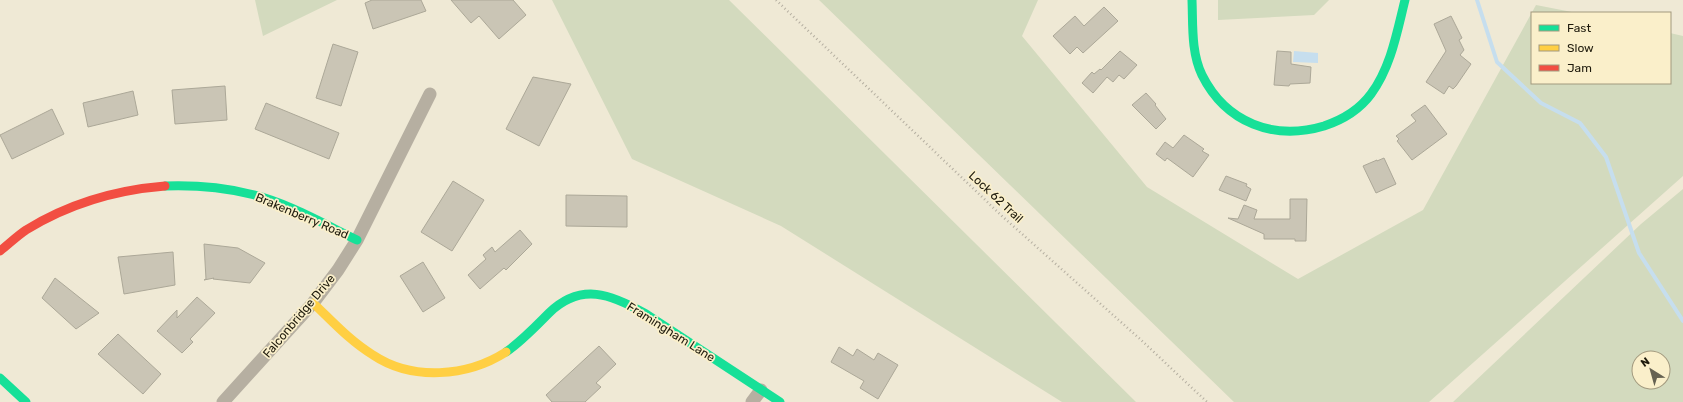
<svg xmlns="http://www.w3.org/2000/svg" width="1683" height="402" font-family="Rubik,sans-serif">
  <style>
    .green { fill: #d3dabe; fill-rule: evenodd }
    .water { fill: #c6deee }
    .lines { fill: none; stroke-linecap: round; stroke-linejoin: round }
    .stream { stroke: #c6deee; stroke-width: 4 }
    .building { fill: #cac5b5; stroke: #aca898 }
    .path { stroke: #b4aea0; stroke-width: 2.5; stroke-dasharray: 1 3; stroke-linecap: butt }
    .street { stroke: #b6afa1; stroke-width: 13 }
    .fast { stroke: #16e098; stroke-width: 9 }
    .slow { stroke: #ffcf43; stroke-width: 9 }
    .jam { stroke: #f24e42; stroke-width: 9 }
    .labels { text-anchor: middle; dominant-baseline: central; stroke-width: 3.5; stroke-linejoin: round; paint-order: stroke }
    .street-label { font-size: 12px; fill: #1d190b; stroke: #faefca }
  </style>
  <rect width="100%" height="100%" fill="#efe9d5"/>
  <path class="green" d="M255,0h82l-74,36z
    M552,0h177l407,402h-74l-281,-176 -149,-67z
    M819,0h219l-16,36 125,151 151,92 125,-69 113,-205 41,8h-45v70h138v-50l13,3v140l-254,226h-195z
    M1218,0h111l-15,15 -96,5z
    M1683,189v213h-230l188,-178zM1639,358h24v24h-24z"/>
  <path class="water" d="M1294,51l24,2v10l-25,-1z"/>
  <g class="lines">
    <path class="stream" d="M1477,0l20,62 44,41 39,20 26,34 33,96 44,68"/>
  </g>
  <path class="building" d="M372,0h49l5,11 -53,18 -8,-26z
    M451,0h62l13,15 -27,24 -20,-23 -8,7z
    M1104,7l14,14 -35,32 -6,-6 -7,7 -17,-18 22,-20 9,10z
    M1451,16l11,22 -3,2 5,10 -4,5 11,9 -15,22 -3,3 -4,-3 -5,8 -18,-12 20,-31 -12,-27z
    M333,44l25,8 -17,54 -25,-8z
    M1120,51l17,14 -13,14 -5,-4 -6,7 -6,-5 -14,16 -11,-10 10,-11 2,2 6,-5 1,1z
    M1277,51l14,1v12l20,3 -1,16 -20,1 -1,2 -15,-1z
    M533,77l38,7 -32,62 -33,-17z
    M225,86l2,34 -52,4 -3,-34z
    M133,91l5,24 -50,12 -5,-24z
    M1146,93l10,11 -1,1 11,14 -10,10 -24,-24z
    M266,103l73,30 -10,26 -74,-30z
    M1425,105l22,29 -35,26 -15,-19 2,-2 -3,-3 20,-15 -5,-6z
    M52,109l12,25 -52,25 -12,-24z
    M1184,135l20,14 -2,2 7,4 -16,22 -26,-19 -2,3 -9,-7 9,-12 8,6z
    M1384,158l12,26 -20,9 -13,-27 14,-6v1z
    M1226,176l21,8 -1,2 5,3 -5,12 -27,-11z
    M453,181l31,19 -32,51 -31,-19z
    M566,195l61,1v31l-61,-1z
    M1290,199h17l-1,42h-11v-2h-31v-5l-36,-16 10,1 6,-14 13,5 -3,9h36z
    M520,230l12,14 -26,26 -2,-2 -24,21 -12,-14 18,-16 -3,-4 9,-8 3,5z
    M204,244l34,4 27,15 -15,20 -37,-4 1,-1 -10,2 2,-1z
    M173,252l2,33 -51,9 -6,-37z
    M423,262l22,36 -22,14 -23,-36z
    M55,278l44,35 -23,16 -34,-31z
    M197,297l18,16 -25,26 3,3 -11,11 -25,-22 20,-21v8z
    M118,334l43,40 -18,20 -45,-40z
    M599,346l17,18 -20,19 5,4 -16,15h-33l-6,-7z
    M839,347l14,9 4,-7 17,11 4,-7 20,12 -20,34 -18,-11 4,-7 -33,-19z"/>
  <g class="lines">
    <path class="path" d="M776,0l227,217 137,122 67,63"/>
    <path class="street" d="M223,402l90,-99 25,-33 19,-30 73,-146
      M752,402l9,-12"/>
    <path class="fast" d="M1192,0c1,25 -1,52 10,75 24,48 72,66 122,51 18,-6 36,-17 47,-32 20,-27 26,-62 34,-94
      M165,186c29,-1 57,1 85,8 38,9 72,29 107,46
      M506,352c16,-11 29,-25 43,-39 32,-31 62,-19 97,1l134,88
      M0,378l26,24"/>
    <path class="slow" d="M313,303c19,18 37,38 60,52 39,26 94,22 133,-3"/>
    <path class="jam" d="M0,251c9,-7 17,-15 26,-21 42,-26 90,-40 139,-44"/>
  </g>
  <g class="labels">
    <g class="street-label">
      <text transform="translate(996 197) rotate(43)">Lock 62 Trail</text>
      <text transform="translate(302 216) rotate(23)">Brakenberry Road</text>
      <text transform="translate(299 316) rotate(-50)">Falconbridge Drive</text>
      <text transform="translate(671 332) rotate(32)">Framingham Lane</text>
    </g>
  </g>
  <rect x="1531" y="12" width="140" height="72" fill="#faefca" stroke="#a2997e"/>
  <rect x="1539" y="25" width="20" height="6" fill="#16e098" stroke="#a2997e"/>
  <text x="1567" y="32" font-size="12" fill="#1d190b">Fast</text>
  <rect x="1539" y="45" width="20" height="6" fill="#ffcf43" stroke="#a2997e"/>
  <text x="1567" y="52" font-size="12" fill="#1d190b">Slow</text>
  <rect x="1539" y="65" width="20" height="6" fill="#f24e42" stroke="#a2997e"/>
  <text x="1567" y="72" font-size="12" fill="#1d190b">Jam</text>
  <g transform="translate(1651 370) rotate(323)"><circle r="19" fill="#faefca" stroke="#a2997e"/>
  <path d="M0-3L7 15L0 10L-7 15Z" fill="#666252"/>
  <text y="-6" font-size="11" font-weight="bold" text-anchor="middle" fill="#1d190b">N</text>
  </g>
</svg>
